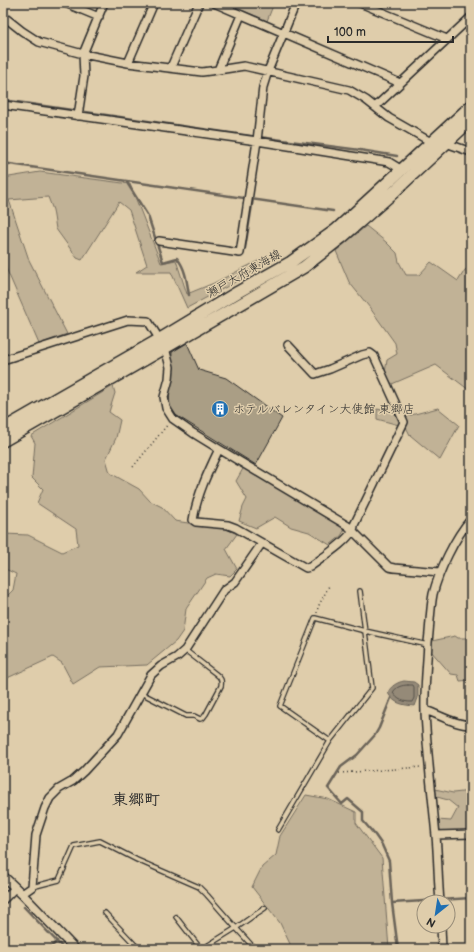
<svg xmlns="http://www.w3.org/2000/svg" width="474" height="952" font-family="'Balsamiq Sans','Klee One',sans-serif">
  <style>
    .green { fill: #c1b296; stroke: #766e60 }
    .water { fill: #958a78; stroke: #6b6459 }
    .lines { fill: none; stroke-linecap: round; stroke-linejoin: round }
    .shore { stroke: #55514a; stroke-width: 1 }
    .stream { stroke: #6b6459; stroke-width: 2.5 }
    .building { fill: #aa9e85; stroke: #2b2b2b }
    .service-casing { stroke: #2b2b2b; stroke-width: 6 }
    .minor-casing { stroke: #2b2b2b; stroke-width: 10 }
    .tertiary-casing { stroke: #2b2b2b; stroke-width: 11 }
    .primary-casing { stroke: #2b2b2b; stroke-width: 14 }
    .path { stroke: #2b2b2b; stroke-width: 1.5; stroke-dasharray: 1 3; stroke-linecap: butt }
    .service { stroke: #dfcdab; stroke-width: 3.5 }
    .minor { stroke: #dfcdab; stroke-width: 7 }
    .tertiary { stroke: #dfcdab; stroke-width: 8 }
    .primary { stroke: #dfcdab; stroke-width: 11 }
    .labels { text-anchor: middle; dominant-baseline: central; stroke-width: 3; stroke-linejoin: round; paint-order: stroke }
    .street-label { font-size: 12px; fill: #2b2b2b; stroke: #dfcdab }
    .poi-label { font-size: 12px; fill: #2b2b2b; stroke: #dfcdab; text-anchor: start }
    .district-label { font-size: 16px; font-weight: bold; fill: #2b2b2b; stroke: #dfcdab }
  </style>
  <rect width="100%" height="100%" fill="#dfcdab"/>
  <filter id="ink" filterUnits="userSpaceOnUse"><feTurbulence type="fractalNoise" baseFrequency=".025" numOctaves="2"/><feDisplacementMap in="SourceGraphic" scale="8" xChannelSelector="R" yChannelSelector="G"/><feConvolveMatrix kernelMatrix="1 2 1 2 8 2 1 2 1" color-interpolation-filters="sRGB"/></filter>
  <g filter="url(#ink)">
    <path class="green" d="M231,3h43l-7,18 -37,-16z
      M40,172l90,12 31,79 15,-3 11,34 27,-11 46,-23 1,7 -31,18 -43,23 -16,-36h-35l11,-7 -18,-55 -10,-8 -37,58 -5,-2 -21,-29 -3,-19 -5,-13 -39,3 20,60 38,74 -28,10 -33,-76 -3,-29v-61z
      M366,226l20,16 11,11 2,9 7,13h13l12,-13 27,19 7,-11 6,-4v136l-2,-12 -33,-25 -44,19 -7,-11 2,-13 10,-6 -2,-11 -25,-35 -21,-26 -13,-31z
      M113,386l2,7 -6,19 11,8 -4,18 -10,21 4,14 29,16 11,12 12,6 13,14 52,8 10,5 -11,15 11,20 -7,7 -14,-2 -9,4 -21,31 -3,22 -7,10 -29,24 -47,2 -27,17 -11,-21 -9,-6 -50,23v-80l10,-10 3,-16 -13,-6v-32l1,-2 24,1 34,17 16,-7 -2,-16 -39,-26 6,-14 -11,-11 3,-35 -4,-7z
      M438,408l21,17 -19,35 -30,-25 -4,-8 -29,-8v-10l34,6z
      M244,467l101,62 -4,7 -11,9 -21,-13 -18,-5 -16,-10 -19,11 -17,-7 4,-14 4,-8 -11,-18z
      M455,636l3,2h13v42l-11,1 -2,-6 -7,-1 -21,-24 2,-9z
      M435,789l18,4 18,-2v39l-32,2 -2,-12 14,1 7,-13 -10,-8 -11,-3z
      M306,795l22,4 28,13v11l26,35 7,91h-99l1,-3 -11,-23 -28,-36 10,-20 14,-12 4,-19z"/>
    <path class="water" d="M404,681l10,1 4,3v13l-3,8c-12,-1 -21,-2 -27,-13 2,-7 10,-11 16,-12z"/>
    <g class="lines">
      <path class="shore" d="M408,685h5l1,2v11l-2,4c-9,0 -14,-2 -19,-9 2,-6 9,-8 15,-8z"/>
      <path class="stream" d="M3,100l248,36 109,14 37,6
        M3,163l330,48
        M126,181l22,35 15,46 14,-4c9,11 10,25 12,37
        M245,248l8,-49
        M3,289v10
        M391,698l-12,30 -4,7 -18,20 -16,12 -13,21 14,16 6,-5 15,13v9l12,14 7,10 7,16 3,42 6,46
        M392,903l79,-5
        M24,907l40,42
        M49,949l8,-8"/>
    </g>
    <path class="building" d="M187,343l12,27 27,8 56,40 -26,47 -82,-51 -5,-11 3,-51z"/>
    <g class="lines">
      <g class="service-casing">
        <path id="service" d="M141,693l45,23h8l6,3 3,-1 3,-4 15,-28c1,-6 0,-8 -5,-12l-31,-24
          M330,741l-50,-35 35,-88 50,13 63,14
          M278,830l52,-89 42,-53 -12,-97
          M32,887l27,-7 15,-34 26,-5 37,19 62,27 8,8 29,33 -34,21
          M105,913l34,36
          M176,917l25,32
          M255,949l-19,-21 17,-12 12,-8"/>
      </g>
      <g class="minor-casing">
        <path id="minor" d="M65,3l34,14
          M214,3l186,80
          M360,3l87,36
          M3,16l19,15 17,11 44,12 45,9 74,9 16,-2 26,-4 105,24 17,10 23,18 42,24
          M128,63l26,-60
          M171,67l28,-64
          M218,70l23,-55
          M3,105l254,36 132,21 13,8
          M375,107l96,-90
          M78,116l6,-40 -1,-22 21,-51
          M446,143l25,9
          M159,241l81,12 17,-112 6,-54 5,-16 28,-68
          M3,360l125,-40 20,1 17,27 5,19 -1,12 -5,18 2,11 7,11 20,14 26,16 129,77 41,41 5,1 46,4
          M219,449c-11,23 -22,46 -26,71l3,2 32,3 8,3 70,40 4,-1c10,-8 37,-25 42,-36 1,-1 2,-4 2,-6l50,-103 -30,-66 -4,-3 -8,2 -32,14 -15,5 -27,-29
          M425,710c15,5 30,15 46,15
          M436,835l35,-1
          M22,894l10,-7 4,-52 9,-27 5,-10 9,-9 14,-8 11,-10 34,-37 33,-59 10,-9 16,-9 8,-7 39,-60 11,-8 27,-39
          M3,900l12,-12
          M440,902c-2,-22 -2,-44 -4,-66 -4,-42 -9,-83 -11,-124 -1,-23 2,-46 3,-70 2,-15 2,-32 5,-48 6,-23 22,-57 38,-75
          M441,926l1,23"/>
      </g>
      <g class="tertiary-casing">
        <path id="tertiary" d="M3,876l19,18 53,55"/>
      </g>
      <g class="primary-casing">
        <path id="primary" d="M3,429l157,-90 78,-47 53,-30 45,-32 135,-124
          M3,441l162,-93 139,-81 37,-29 54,-47 76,-71"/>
      </g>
      <path class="path" d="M133,467l35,-43
        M317,613l1,-6 12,-23
        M339,773l44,-3 38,-3"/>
      <use href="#service" class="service"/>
      <use href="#minor" class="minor"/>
      <use href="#tertiary" class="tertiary"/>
      <use href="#primary" class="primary"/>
    </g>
  </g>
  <defs>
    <g id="building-disc" transform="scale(0.9)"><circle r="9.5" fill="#1f6fb2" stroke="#dfcdab"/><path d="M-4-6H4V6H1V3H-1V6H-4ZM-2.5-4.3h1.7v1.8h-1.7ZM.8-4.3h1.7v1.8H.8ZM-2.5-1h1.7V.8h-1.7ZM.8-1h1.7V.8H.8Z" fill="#fff"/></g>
  </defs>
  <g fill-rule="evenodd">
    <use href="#building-disc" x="220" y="409"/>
  </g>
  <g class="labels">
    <g class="street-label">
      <text transform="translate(244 274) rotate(-30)">瀬戸大府東海線</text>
    </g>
    <g class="poi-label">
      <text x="233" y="409">ホテルバレンタイン大使館 東郷店</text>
    </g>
    <g class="district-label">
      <text x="136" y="800">東郷町</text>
    </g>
  </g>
  <rect width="474" height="952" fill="none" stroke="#dfcdab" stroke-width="16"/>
  <rect x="8" y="8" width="458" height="936" fill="none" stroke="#2b2b2b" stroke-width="1.5" filter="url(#ink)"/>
  <g transform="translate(436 914) rotate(210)"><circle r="19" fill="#dfcdab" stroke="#978c78"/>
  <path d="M0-3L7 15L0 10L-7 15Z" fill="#1f6fb2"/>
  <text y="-6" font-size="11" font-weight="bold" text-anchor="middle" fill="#2b2b2b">N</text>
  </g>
  <path d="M328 36v6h125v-6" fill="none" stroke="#2b2b2b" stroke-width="2"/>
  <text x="334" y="36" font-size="12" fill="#2b2b2b" stroke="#dfcdab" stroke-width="3" paint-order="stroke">100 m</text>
</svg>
